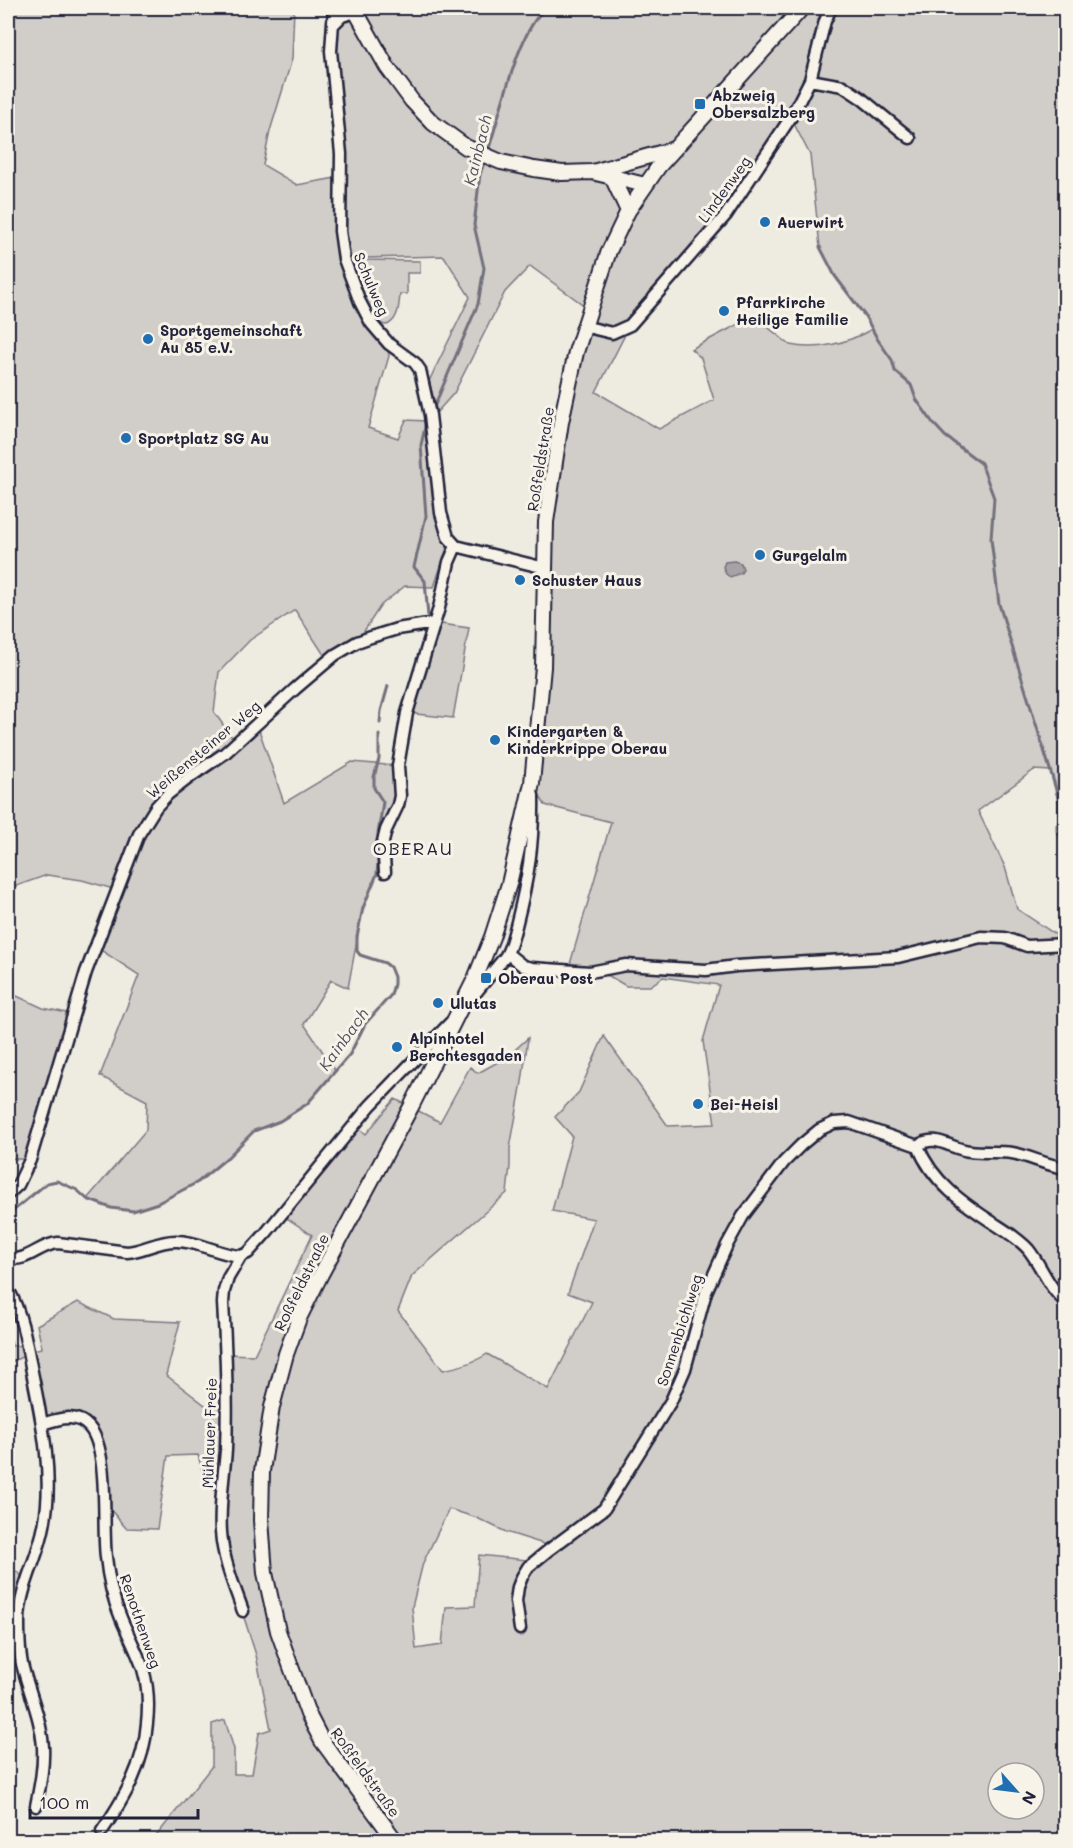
<svg xmlns="http://www.w3.org/2000/svg" width="1073" height="1848" font-family="Mali,sans-serif">
  <style>
    .green { fill: #d1cdc9; stroke: #7a7882; stroke-width: 1.5; fill-rule: evenodd }
    .water { fill: #a6a3a6; stroke: #716f7b; stroke-width: 1.5 }
    .lines { fill: none; stroke-linecap: round; stroke-linejoin: round }
    .stream { stroke: #716f7b; stroke-width: 3 }
    .minor-casing { stroke: #22223b; stroke-width: 15 }
    .secondary-casing { stroke: #22223b; stroke-width: 18 }
    .minor { stroke: #f7f3e8; stroke-width: 10 }
    .secondary { stroke: #f7f3e8; stroke-width: 14 }
    .poi-dot { fill: #1f6fb2; stroke: #f7f3e8; stroke-width: 2 }
    .labels { text-anchor: middle; dominant-baseline: central; stroke-width: 6; stroke-linejoin: round; paint-order: stroke }
    .poi-label { font-size: 15px; font-weight: bold; fill: #22223b; stroke: #f7f3e8; text-anchor: start }
    .street-label { font-size: 15px; fill: #22223b; stroke: #f7f3e8 }
    .water-label { font-size: 16px; font-style: italic; fill: #504f60; stroke: #f7f3e8 }
    .quarter-label { font-size: 18px; letter-spacing: 1.5px; fill: #22223b; stroke: #f7f3e8 }
  </style>
  <rect width="100%" height="100%" fill="#eeebe1"/>
  <filter id="ink" filterUnits="userSpaceOnUse"><feTurbulence type="fractalNoise" baseFrequency=".0167" numOctaves="2"/><feDisplacementMap in="SourceGraphic" scale="12" xChannelSelector="R" yChannelSelector="G"/><feConvolveMatrix kernelMatrix="1 2 1 2 8 2 1 2 1" color-interpolation-filters="sRGB"/></filter>
  <g filter="url(#ink)">
    <path class="green" d="M8,8h288h-2l-2,51 -22,72 -7,34 34,20 44,-8v-23l-10,-103 3,-43h731v847v-14l-8,-10 2,-28 -9,-32 -16,-1 -56,41 27,56 12,42 48,32v899h-912l59,-74v-42l13,-4 9,29v25h18l7,-41 12,-4 -15,-74 -33,-103 -2,-20v-39l-15,-8 -8,-30 -30,1 -11,73 -31,-1c-8,-8 -12,-17 -22,-23 -1,-25 1,-92 -39,-88 -7,1 -15,5 -23,7l-13,-70 -21,9v-36l4,19 14,-1 2,6 14,-3 -5,-23 41,-23 36,17 66,3 -14,53 39,30 21,3v-54l28,1 58,-120 -31,-21 73,-89 12,9 29,-35 45,23 30,-55 8,6 29,-16 21,-19 -6,44 -12,66v18l-3,27 -95,83 -14,35 45,59c15,-3 31,-7 44,-16l61,35 44,-87 -24,-9 26,-74 -42,-8 20,-75 -17,-19 24,-25 25,-56 64,90 47,-2 -12,-83 16,-56 -56,-8 -13,9h-24l-17,-10 -19,-4 -22,-1 43,-149 -66,-17 -13,-22 11,-116 3,-145 15,-100 15,-70 13,-43 -59,-43 -25,26 -51,101 -17,19 -8,-31 41,-84 -26,-41 -80,2v2l56,1v12h-13v21h-7c-1,10 -1,24 -11,30 -16,9 -36,-53 -40,-65h-5c6,21 15,42 26,61 8,15 18,18 19,36l-21,72 30,10 8,-18 21,1 10,92 10,35 -13,39 -29,-1 -24,19 -24,37 -29,19 -33,-51 -45,30 -31,32 -5,40 22,31 21,-19 27,79 68,-41 46,4 2,30 -2,9 -12,25 -9,44 -14,34 -15,80 -17,-8 -27,44 31,46 -28,34 -27,17 -26,10 -26,26 -30,25 -40,21 -25,8 -22,-3 -24,-9 59,-69 1,-29 -47,-25 39,-101 -43,-28 21,-57 -35,-10 -35,-5 -39,14zM791,118l19,37 10,92 15,29 30,40 7,13c-24,14 -55,22 -82,16l-36,-29 -63,33 10,9 13,42 -55,29 -63,-37 34,-67 96,-110zM449,1509l28,9 29,14 47,15 -17,14 -57,-6 -4,51 -29,1 -4,38 -26,4 -4,-42 11,-44zM998,1773h36v36h-36z
      M434,623l35,5 -16,90 -46,-5z
      M8,992l35,16 29,6 -42,146 -22,-2z
      M8,1565l19,15 -8,42 -11,6z"/>
    <path class="water" d="M734,561l7,2 2,6 -2,4 -11,4 -4,-3 -3,-7 2,-5z"/>
    <g class="lines">
      <path class="stream" d="M488,151c12,-35 30,-122 58,-143
        M820,247l15,29 30,40 13,24 14,20 3,11 16,14 5,14 17,24 12,13 36,27 13,35 -3,41 8,65 57,185 3,14v14
        M434,407l44,-103 6,-36 -10,-43 6,-51 5,-14
        M426,423l-5,22 5,71 -12,51 11,14 3,35
        M380,723l1,-12 7,-25
        M1057,825v6l8,10 1,14
        M8,1215l39,-32 10,-2 20,9 10,9 24,9 22,3 25,-8 40,-21 30,-25 26,-26 26,-10 27,-17 43,-50 15,-30 26,-29 3,-11v-7l-4,-10 -5,-4 -25,-8 -3,-4v-15l6,-28 14,-34 1,-11 -2,-16 7,-45 -9,-14v-11l5,-18v-24"/>
      <g class="minor-casing">
        <path id="minor" d="M334,8l-3,43 10,103 -1,77 4,28 16,43 11,21 18,21 26,19 5,7 10,45 11,98 7,24 8,9 89,22
          M334,24l8,-8 14,-4
          M810,80l33,6 18,12 49,40
          M583,326l29,7 18,-8 96,-110 65,-98 19,-37 15,-59 6,-13
          M385,872l-2,-30 3,-12 12,-25 2,-9 -2,-30 9,-53 32,-105 10,-46 7,-16
          M508,954l15,12 9,2 58,4 36,-7 80,5 30,-4 162,-9 83,-20 24,1 22,8 39,-2
          M468,1002l37,-45c6,-9 8,-21 11,-31 12,-47 18,-82 17,-131
          M918,1146c14,36 46,58 77,78 11,7 24,15 33,25 14,17 20,39 38,53
          M918,1146c17,-14 34,4 52,5 14,2 28,0 42,2 18,3 35,13 54,15
          M8,1194l10,-9 12,-25 56,-188 53,-138 17,-27 12,-13 22,-17 35,-24 70,-64 40,-34 22,-13 14,-5 26,-8 37,-6
          M8,1258c19,5 32,-14 50,-15l69,9c17,-1 32,-12 50,-11 22,0 42,14 64,15
          M8,1289c14,24 19,56 24,83 10,49 22,104 12,154 -6,33 -25,62 -25,96 0,15 0,32 4,46 7,26 18,51 20,79 1,20 -3,39 -7,59
          M42,1424c16,-5 34,-12 47,3 21,23 13,99 17,130 2,21 7,42 15,61 7,17 16,33 22,51 5,17 6,36 4,54 -3,42 -22,74 -45,108
          M243,1611c-9,-25 -20,-51 -22,-79 -2,-28 3,-55 5,-82 2,-50 0,-98 -3,-147l1,-12 4,-13 13,-22 7,-3 18,-20 104,-127 80,-83
          M520,1629l-4,-28 2,-14 4,-10 6,-10 22,-18 54,-40 67,-108 14,-32 21,-77 21,-47 16,-29 41,-54 17,-17 18,-15 15,-7 15,-1 69,24"/>
      </g>
      <g class="secondary-casing">
        <path id="secondary" d="M354,8l33,59 25,34 21,22 33,24 35,15 33,7 28,4 30,-1 53,13
          M593,172l81,-23
          M612,177l16,34
          M395,1840l-73,-99 -14,-27 -30,-83 -13,-58 -4,-53 1,-49 10,-64 14,-53 13,-36 22,-44 90,-167 64,-128 17,-42 17,-53 23,-101 11,-116 3,-145 15,-100 15,-70 33,-101 19,-40 31,-45 143,-158"/>
      </g>
      <use href="#minor" class="minor"/>
      <use href="#secondary" class="secondary"/>
    </g>
  </g>
  <g class="poi-dot">
    <rect x="694" y="98" width="12" height="12" rx="3"/>
    <circle cx="765" cy="222" r="6"/>
    <circle cx="724" cy="311" r="6"/>
    <circle cx="148" cy="339" r="6"/>
    <circle cx="126" cy="438" r="6"/>
    <circle cx="760" cy="555" r="6"/>
    <circle cx="520" cy="580" r="6"/>
    <circle cx="495" cy="740" r="6"/>
    <rect x="480" y="972" width="12" height="12" rx="3"/>
    <circle cx="438" cy="1003" r="6"/>
    <circle cx="397" cy="1047" r="6"/>
    <circle cx="698" cy="1104" r="6"/>
  </g>
  <g class="labels">
    <g class="poi-label">
      <text x="712" y="95">Abzweig<tspan x="712" dy="17">Obersalzberg</tspan></text>
      <text x="777" y="222">Auerwirt</text>
      <text x="736" y="302">Pfarrkirche<tspan x="736" dy="17">Heilige Familie</tspan></text>
      <text x="160" y="330">Sportgemeinschaft<tspan x="160" dy="17">Au 85 e.V.</tspan></text>
      <text x="138" y="438">Sportplatz SG Au</text>
      <text x="772" y="555">Gurgelalm</text>
      <text x="532" y="580">Schuster Haus</text>
      <text x="507" y="731">Kindergarten &amp;<tspan x="507" dy="17">Kinderkrippe Oberau</tspan></text>
      <text x="498" y="978">Oberau Post</text>
      <text x="450" y="1003">Ulutas</text>
      <text x="409" y="1038">Alpinhotel<tspan x="409" dy="17">Berchtesgaden</tspan></text>
      <text x="710" y="1104">Bei-Heisl</text>
    </g>
    <g class="street-label">
      <text transform="translate(724 189) rotate(-54)">Lindenweg</text>
      <text transform="translate(372 284) rotate(67)">Schulweg</text>
      <text transform="translate(540 459) rotate(-81)">Roßfeldstraße</text>
      <text transform="translate(203 749) rotate(-40)">Weißensteiner Weg</text>
      <text transform="translate(301 1282) rotate(-64)">Roßfeldstraße</text>
      <text transform="translate(679 1330) rotate(-72)">Sonnenbichlweg</text>
      <text transform="translate(209 1433) rotate(-88)">Mühlauer Freie</text>
      <text transform="translate(141 1621) rotate(71)">Renothenweg</text>
      <text transform="translate(366 1772) rotate(54)">Roßfeldstraße</text>
    </g>
    <g class="water-label">
      <text transform="translate(477 150) rotate(-76)">Kainbach</text>
      <text transform="translate(343 1039) rotate(-54)">Kainbach</text>
    </g>
    <g class="quarter-label">
      <text x="413" y="848">OBERAU</text>
    </g>
  </g>
  <rect width="1073" height="1848" fill="none" stroke="#f7f3e8" stroke-width="30"/>
  <rect x="15" y="15" width="1043" height="1818" fill="none" stroke="#22223b" stroke-width="2" filter="url(#ink)"/>
  <g transform="translate(1016 1791) rotate(118)"><circle r="28" fill="#f7f3e8" stroke="#a29fa3" stroke-width="1.5"/>
  <path d="M0-4.5L10 22L0 15L-10 22Z" fill="#1f6fb2"/>
  <text y="-9" font-size="16" font-weight="bold" text-anchor="middle" fill="#22223b">N</text>
  </g>
  <path d="M30 1809v9h168v-9" fill="none" stroke="#22223b" stroke-width="3"/>
  <text x="39" y="1809" font-size="18" fill="#22223b" stroke="#f7f3e8" stroke-width="4.5" paint-order="stroke">100 m</text>
</svg>
